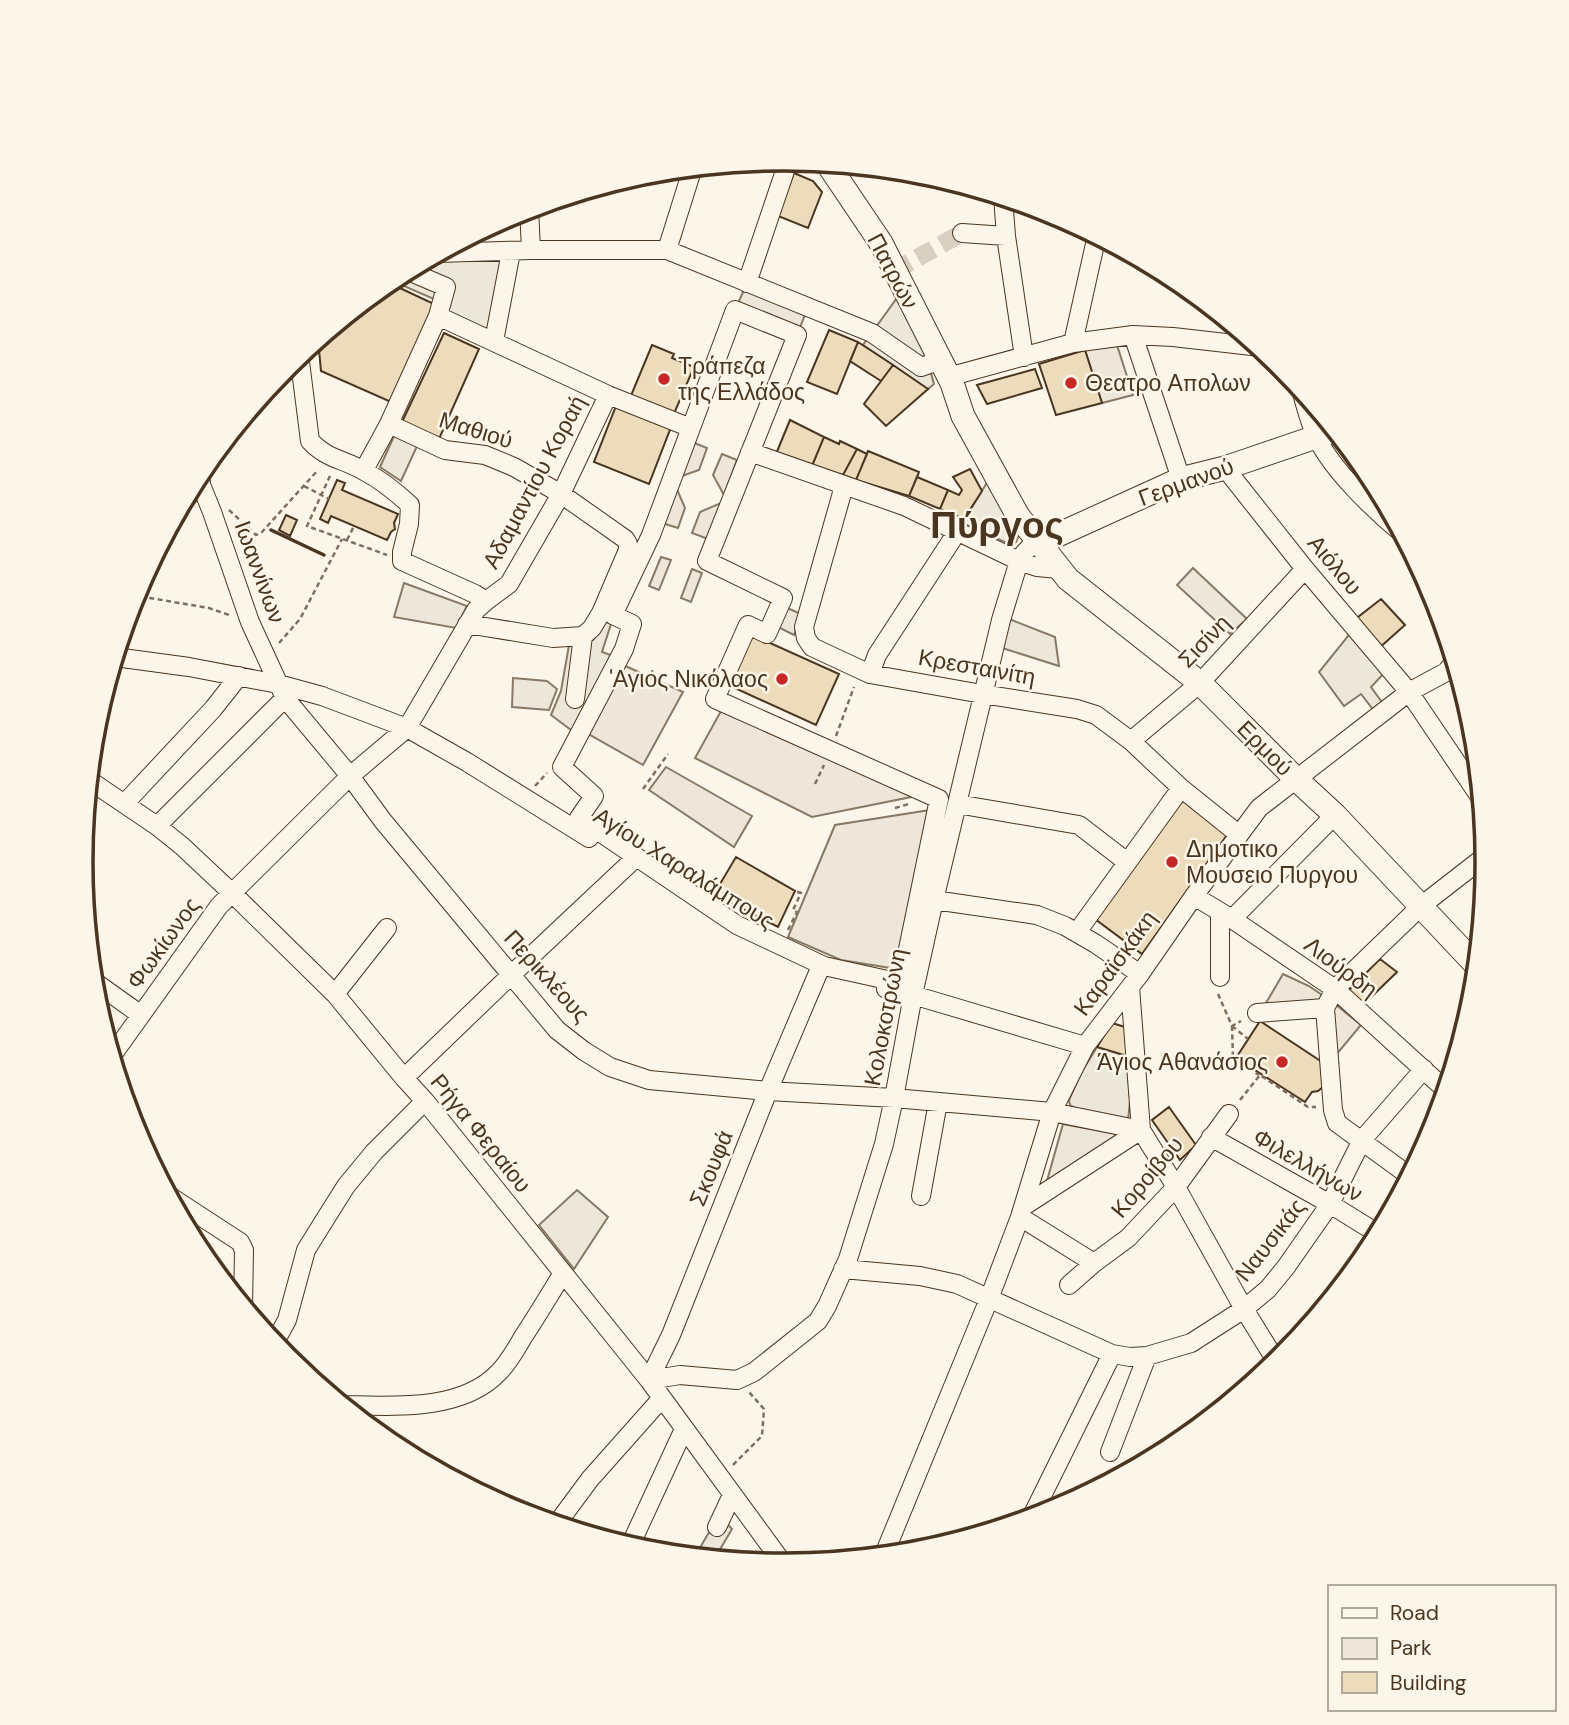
<svg xmlns="http://www.w3.org/2000/svg" width="1569" height="1725" font-family="'DM Sans',sans-serif">
  <style>
    .green { fill: #ede6d9; stroke: #887966; stroke-width: 2 }
    .parking { fill: #ede7d9; stroke: #887966; stroke-width: 2 }
    .building { fill: #ecdcbc; stroke: #4a3520; stroke-width: 2 }
    .lines { fill: none; stroke-linecap: round; stroke-linejoin: round }
    .minor-tunnel { stroke: #d8cfc1; stroke-width: 18; stroke-dasharray: 18 9; stroke-linecap: butt }
    .minor-casing { stroke: #4a3520; stroke-width: 20 }
    .major-casing { stroke: #4a3520; stroke-width: 25 }
    .path { stroke: #7f6f5c; stroke-width: 2.5; stroke-dasharray: 5 3.5; stroke-linecap: butt }
    .minor { stroke: #fbf6e9; stroke-width: 18 }
    .major { stroke: #fbf6e9; stroke-width: 23 }
    .wall { stroke: #4a3520; stroke-width: 3.5 }
    .poi-dot { fill: #c62828; stroke: #fbf6e9; stroke-width: 2.5 }
    .labels { text-anchor: middle; dominant-baseline: central; stroke-width: 5; stroke-linejoin: round; paint-order: stroke }
    .street-label { font-size: 23px; fill: #4a3520; stroke: #fbf6e9 }
    .poi-label { font-size: 23px; fill: #4a3520; stroke: #fbf6e9; text-anchor: start }
    .town-label { font-size: 37px; font-weight: bold; fill: #4a3520; stroke: #fbf6e9 }
    .rim { fill: none; stroke: #4a3520; stroke-width: 3.5 }
  </style>
  <rect width="100%" height="100%" fill="#fbf6e9"/>
  <path class="green" d="M1116,342l17,53 -31,8 -17,-53z
    M692,442l15,6 -8,22 -20,7z
    M722,454l15,6 -13,35 -11,-20z
    M676,487l9,21 -7,20 -16,-5z
    M721,503l-13,36 -16,-6 8,-21z
    M661,557l10,3 -12,30 -10,-4z
    M692,569l10,4 -11,29 -10,-4z
    M621,664l62,28 -40,73 -58,-33z
    M726,702l190,94 -104,21 -117,-59z
    M666,767l86,49 -18,31 -85,-57z
    M930,810l-27,160 -62,-10 -53,-23 47,-112z
    M1283,974l26,12 16,11 -4,5 -51,4 -4,-3z
    M1335,1004l26,21 -25,30 -5,-47z"/>
  <path class="parking" d="M507,256l-13,85 -56,-25 3,-14 -51,-22 41,-23z
    M747,283l61,24 -11,28 -62,-25z
    M897,298l29,58 8,28 -6,5 -65,-44z
    M395,434l23,10 -17,37 -21,-14z
    M988,481l31,54 -3,7 -3,2h-4l-47,-21z
    M1193,568l54,51 -17,15 -53,-49z
    M404,583l63,23 -11,22 -62,-11z
    M785,607l16,7 -7,21 -16,-8z
    M1009,619l46,18 4,29 -57,-18z
    M604,621l7,3 -9,28 14,5 -41,76 -24,-18 10,-24 8,-46 16,1 9,-7z
    M1352,631l35,39 -16,17 13,18 -9,7 -14,-18 -17,12 -25,-34z
    M513,678l34,3 10,8 -8,21 -37,-3z
    M1097,1047l30,9 3,45 -2,19 -53,-12 -5,-3 -1,-5 12,-27z
    M1063,1124l59,11 -79,60z
    M577,1190l31,27 -34,52 -35,-44z
    M719,1515l13,14 -17,29h-21z"/>
  <path class="building" d="M794,173l19,8 9,11 -14,36 -30,-12z
    M387,282l47,22 -43,98 -70,-31 -3,-32z
    M829,330l29,12 -21,52 -30,-12z
    M444,333l35,16 -40,90 -37,-17z
    M858,342l35,23 -12,16 -31,-20z
    M652,345l22,9 -2,4 22,9 -21,49 -43,-18z
    M1085,350l17,53 -46,12 -17,-51z
    M893,365l35,24 -42,37 -22,-22z
    M1035,369l7,19 -55,16 -10,-19z
    M1304,391l25,31 -11,5z
    M616,406l55,21 -22,57 -55,-22z
    M790,420l34,17 -12,29 -36,-12z
    M824,437l15,7 1,-3 17,8 -14,26 -31,-9z
    M857,449l10,5 -11,26 -13,-5z
    M868,451l51,21 -10,24 -53,-16z
    M970,469l12,22 -18,28 -24,-10 8,-19 11,5 3,-5 -9,-13z
    M917,477l31,13 -8,19 -31,-13z
    M337,480l8,3 -3,7 56,24 -4,9 1,6 -4,3 -4,8 -56,-24 -3,7 -8,-4z
    M286,515l11,5 -7,16 -11,-6z
    M1381,599l24,26 -27,24 -25,-28z
    M748,633l91,41 -23,51 -90,-41z
    M1182,800l45,35 -85,119 -47,-35z
    M736,857l59,34 -17,36 -64,-33z
    M1380,959l17,13 -33,32 -16,-13z
    M1260,1021l68,45 -5,21 -5,4 -6,1 -7,10 -69,-44z
    M1112,1023l13,4 2,29 -30,-9z
    M1169,1107l27,38 -16,15 -28,-40z"/>
  <g class="lines">
    <path class="minor-tunnel" d="M894,271l68,-38"/>
    <g class="minor-casing">
      <path id="minor" d="M1003,197l3,39 18,121
        M529,208l2,42
        M962,233l44,3
        M667,250l26,-83
        M438,253l93,-3h136l205,83 49,34 20,-7
        M413,267v6l33,14 -8,29
        M747,283l42,-124
        M735,310l62,25 -90,226 76,37 -16,36 -19,-9 -33,74 224,100 -38,184 -77,-17 -87,-41 -158,-107 15,-22 -32,-29 62,-118 8,-25 -19,-9 38,-80z
        M1133,335l48,144
        M494,341l17,-89
        M1073,343l24,-108
        M299,354l11,87c18,19 34,18 54,30 17,9 32,21 46,34l-1,19 -7,28v9l73,33 11,7
        M948,377l125,-34 60,-8 40,2 88,10
        M1300,386c5,17 9,36 17,52 16,33 58,73 86,96
        M389,424l49,-108 170,79 83,33
        M750,452l154,54 115,55 18,6 22,2
        M1225,468l80,101 104,123 73,108
        M364,470l25,-46 56,26 40,5 29,12 47,27 64,45 3,5v6l-27,63 -9,15 -9,8 -30,2 -86,-14
        M197,475l15,37 38,110 35,76 65,78 33,45 174,209 27,21 26,16 39,13 119,11 126,7 158,14 89,18
        M844,486l-40,141 2,11 6,9 58,27 112,20 95,15 19,6 35,26 50,47 56,45
        M183,502l18,-20
        M115,657l74,10 89,17 44,12 85,32 60,34 122,76
        M870,674l7,-19 80,-123
        M575,699l8,-63
        M1131,741l69,-58 105,-114
        M89,780l68,46 25,20 50,47 103,101 69,84 21,23 224,279 136,186
        M125,803l88,-94 26,-33
        M957,804l122,21 48,37
        M157,826l128,-128
        M1194,896l38,23 103,70 112,102
        M934,900l103,15 28,11 31,18 44,30
        M1232,919l103,-104
        M1080,928l101,-140
        M1220,977v-65
        M92,980l49,35
        M1130,987l11,143 35,57 68,122 34,55
        M886,989l27,6 172,51
        M335,994l52,-66
        M1257,1013l68,-5
        M111,1057l108,-151 131,-130 57,-48 69,-118 10,-9 23,-17 52,-90 47,-99
        M404,1078l107,-103 118,-111
        M1211,1137l119,67 50,31
        M1411,1177l-74,-54 -4,-13 -8,-102 10,-19 86,-83 67,-52
        M168,1195l72,47 4,8 -1,57
        M921,1196l17,-94
        M1024,1206l117,-76
        M1020,1217l74,46
        M843,1269l77,7 37,8 155,70 18,3 17,-1 44,-13 53,-34 24,-20 18,-22 44,-63 32,-64 62,-71
        M1069,1285l25,-22 34,-25 48,-51 53,-73
        M274,1344l13,-24 19,-70 13,-21 27,-43 28,-34 51,-51
        M649,1380l31,-5 57,5 17,-8 49,-39 15,-12 9,-15 21,-47 36,-115 10,-46 19,-103 21,-95 67,-280 18,-59 6,-9 6,-6 9,-3
        M649,1380l22,-45 97,-244 50,-118
        M341,1405c50,1 121,7 158,-33 10,-10 17,-23 24,-35 14,-21 27,-43 40,-64
        M1110,1452l37,-96
        M1030,1520l82,-166
        M556,1525l34,-46 72,-81
        M717,1527l15,-32
        M629,1548l55,-119
        M883,1557l106,-258 31,-82 32,-105 33,-66 55,-72 54,-78 65,-88 150,-116 37,-20 9,-11"/>
    </g>
    <g class="major-casing">
      <path id="major" d="M827,163l54,80 71,140 11,33 55,100 50,63 132,104 96,96 39,36 143,152
        M1040,543l141,-64 44,-11 111,-38"/>
    </g>
    <path class="path" d="M330,476l-23,50 80,29
      M304,486l25,13
      M229,510l27,25 6,-3 56,-62
      M347,540l7,-14
      M138,585l12,13 59,10 20,7
      M279,643l21,-24 42,-80
      M651,675l2,-6
      M836,736l18,-49
      M815,784l9,-19
      M535,786l12,-13
      M643,789l25,-35
      M895,808l14,-4
      M788,930l9,-18 -4,-2 8,-17 -6,-2
      M1218,994l14,32 9,-5
      M1232,1026l1,33 26,16
      M1232,1026l16,13
      M1240,1100l20,-25 48,32h8
      M733,1465l29,-29 2,-27 -15,-17"/>
    <use href="#minor" class="minor"/>
    <use href="#major" class="major"/>
    <path class="wall" d="M271,530l53,25"/>
  </g>
  <g class="poi-dot">
    <circle cx="664" cy="379" r="7"/>
    <circle cx="1071" cy="383" r="7"/>
    <circle cx="782" cy="679" r="7"/>
    <circle cx="1172" cy="862" r="7"/>
    <circle cx="1282" cy="1062" r="7"/>
  </g>
  <g class="labels">
    <g class="street-label">
      <text transform="translate(893 271) rotate(62)">Πατρών</text>
      <text transform="translate(476 430) rotate(17)">Μαθιού</text>
      <text transform="translate(534 482) rotate(-62)">Αδαμαντίου Κοραή</text>
      <text transform="translate(1186 482) rotate(-20)">Γερμανού</text>
      <text transform="translate(1335 565) rotate(50)">Αιόλου</text>
      <text transform="translate(260 572) rotate(70)">Ιωαννίνων</text>
      <text transform="translate(1204 641) rotate(-46)">Σισίνη</text>
      <text transform="translate(977 667) rotate(10)">Κρεσταινίτη</text>
      <text transform="translate(1265 748) rotate(45)">Ερμού</text>
      <text transform="translate(684 868) rotate(32)">Αγίου Χαραλάμπους</text>
      <text transform="translate(163 943) rotate(-54)">Φωκίωνος</text>
      <text transform="translate(1115 963) rotate(-54)">Καραϊσκάκη</text>
      <text transform="translate(1341 967) rotate(37)">Λιούρδη</text>
      <text transform="translate(547 976) rotate(48)">Περικλέους</text>
      <text transform="translate(885 1017) rotate(-79)">Κολοκοτρώνη</text>
      <text transform="translate(481 1133) rotate(51)">Ρήγα Φεραίου</text>
      <text transform="translate(1308 1165) rotate(30)">Φιλελλήνων</text>
      <text transform="translate(711 1168) rotate(-68)">Σκουφά</text>
      <text transform="translate(1147 1177) rotate(-50)">Κοροίβου</text>
      <text transform="translate(1270 1240) rotate(-52)">Ναυσικάς</text>
    </g>
    <g class="poi-label">
      <text x="678" y="366">Τράπεζα<tspan x="678" dy="26">της Ελλάδος</tspan></text>
      <text x="1085" y="383">Θεατρο Απολων</text>
      <text x="768" y="679" text-anchor="end">'Αγιος Νικόλαος</text>
      <text x="1186" y="849">Δημοτικο<tspan x="1186" dy="26">Μουσειο Πυργου</tspan></text>
      <text x="1268" y="1062" text-anchor="end">Άγιος Αθανάσιος</text>
    </g>
    <g class="town-label">
      <text x="997" y="525">Πύργος</text>
    </g>
  </g>
  <path d="M0 0H1569V1725H0ZM93 862a691 691 0 1 1 1382 0a691 691 0 1 1-1382 0Z" fill="#fbf6e9" fill-rule="evenodd"/>
  <path class="rim" d="M93 862a691 691 0 1 1 1382 0a691 691 0 1 1-1382 0Z"/>
  <rect x="1328" y="1585" width="228" height="126" fill="#fbf6e9" stroke="#b4a999" stroke-width="2"/>
  <rect x="1342" y="1608" width="35" height="10" fill="#fbf6e9" stroke="#b4a999" stroke-width="2"/>
  <text x="1390" y="1620" font-size="21" fill="#4a3520">Road</text>
  <rect x="1342" y="1638" width="35" height="21" fill="#ede6d9" stroke="#b4a999" stroke-width="2"/>
  <text x="1390" y="1655" font-size="21" fill="#4a3520">Park</text>
  <rect x="1342" y="1672" width="35" height="21" fill="#ecdcbc" stroke="#b4a999" stroke-width="2"/>
  <text x="1390" y="1690" font-size="21" fill="#4a3520">Building</text>
</svg>
